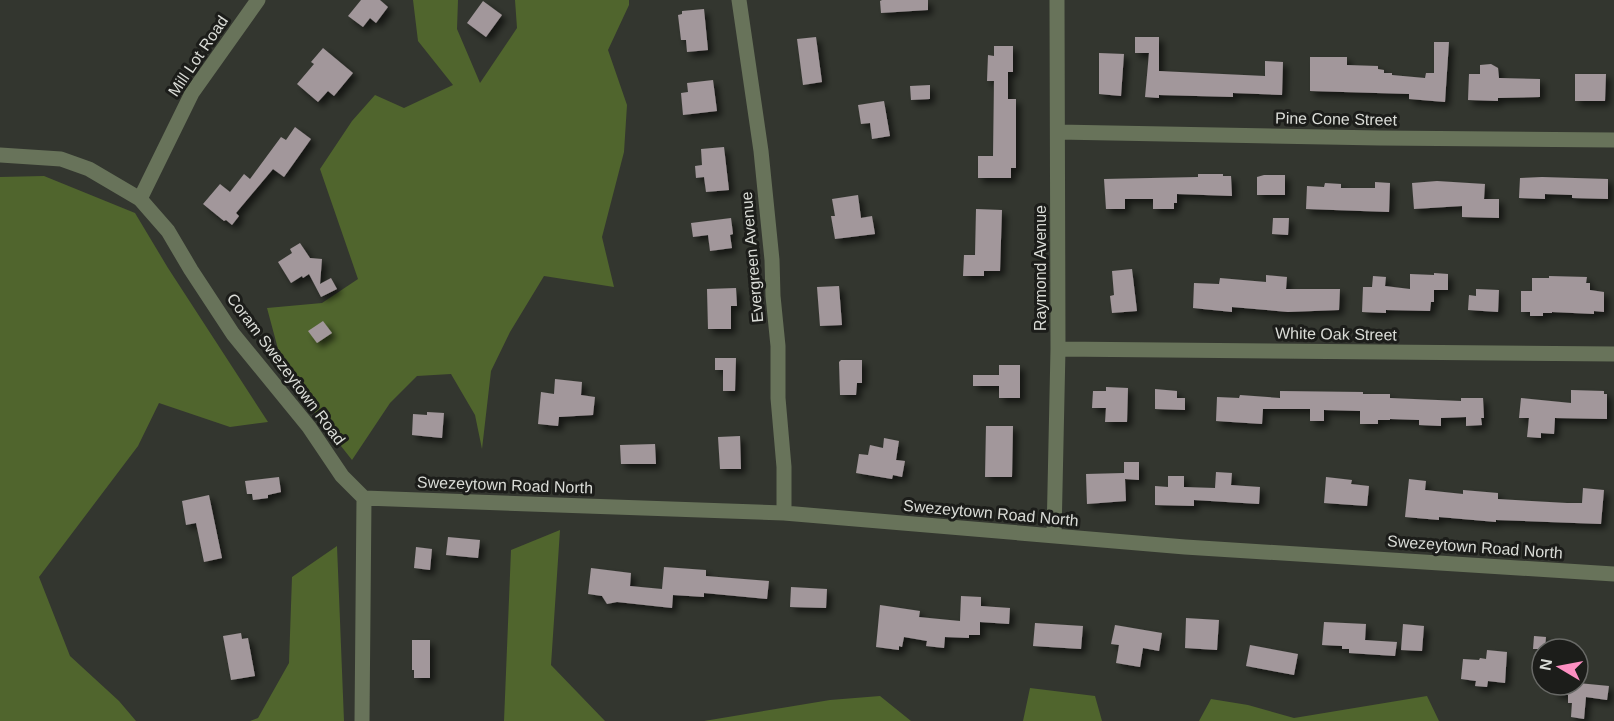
<svg xmlns="http://www.w3.org/2000/svg" width="1614" height="721" font-family="Arial,sans-serif">
  <style>
    .forest { fill: #50652d }
    .building { fill: #a2979b; filter: url(#shadow) }
    .lines { fill: none; stroke-linecap: round; stroke-linejoin: round }
    .minor { stroke: #68735a; stroke-width: 15 }
    .labels { text-anchor: middle; dominant-baseline: central; stroke-width: 6; stroke-linejoin: round; paint-order: stroke }
    .street-label { font-size: 16px; fill: #dadcd7; stroke: #1c1d1a }
  </style>
  <defs>
    <filter id="shadow"><feDropShadow dx="4.5" dy="4.5" stdDeviation="3" flood-color="#0009"/></filter>
  </defs>
  <rect width="100%" height="100%" fill="#33362f"/>
  <path class="forest" d="M413,0h45l-1,29 23,54 37,-55 -2,-28h114v5l-21,45 19,55 -3,47 -22,85 12,50 -70,-11 -34,56 -19,39 -9,78 -7,-34 -24,-41 -34,2 -27,27 -38,57 -67,-85 -18,-67 55,-5 36,-24 -38,-110 32,-48 23,-26 29,13 49,-23 -35,-44z
    M44,176l91,37 33,55 100,154 -38,5 -71,-24 -21,43 -99,131 31,79 49,45 17,20h-136v-544z
    M560,530l-9,135 54,56h-101l7,-171z
    M337,546l7,175h-94l8,-3 31,-55 3,-86z
    M1030,688l65,8 7,25h-79z
    M880,696l31,25h-207l126,-21z
    M1427,696l12,25h-240l12,-22 37,6 46,13z"/>
  <path class="building" d="M361,0h19l8,7 -12,16 -6,-5 -7,9 -15,-11z
    M928,0v10l-47,3 -1,-12 2,-1z
    M483,1l19,14 -16,22 -19,-14z
    M704,9l4,41 -21,2 -1,-12h-5l-3,-25 4,-1v-3z
    M816,37l6,45 -19,3 -6,-46z
    M1135,37h24v34l106,5v-15l18,1 -1,33 -49,-2v4l-74,-2v3l-14,-1 4,-44h-14z
    M1434,42h15l-4,60 -36,-3v-5l-99,-3v-34h37v8l31,1v3l6,1v3h8v2l33,3 1,-5h8z
    M994,46h19v26h-5v27h8v69h-5v10h-33v-22h15l1,-75h-7l1,-26 6,1z
    M323,48l30,25 -19,23 -6,-5 -10,11 -21,-18 17,-20 -3,-2z
    M1099,53l25,1 -3,42 -22,-2z
    M1491,64l7,4 1,10 41,1v18l-42,1v3l-30,-1 1,-26h11v-9z
    M1575,74h31l-1,27h-30z
    M713,80l4,31 -34,4 -2,-22 7,-1 -1,-9z
    M930,85v14l-19,1 -1,-14z
    M884,101l6,35 -18,3 -2,-16 -9,1 -3,-19z
    M295,127l16,12 -27,38 -11,-8 -37,44 3,3 -7,9 -6,-5 -2,1 -21,-17 17,-20 10,8 14,-18 6,5 31,-42 5,3z
    M724,147l5,43 -23,2 -2,-15 -8,1 -1,-12 7,-1 -1,-16z
    M1198,174h25v2h8l1,20 -55,-2v9h-3v6h-21v-10h-28v10h-19l-2,-30 94,-2z
    M1264,175h21v20h-28v-18z
    M1542,177l66,2v20l-36,-1v-3l-27,-1v5l-26,-1 1,-20z
    M1437,181l48,3 -1,15h15v19l-37,-1v-11l-48,3 -2,-26z
    M1375,182l15,1 -1,29 -83,-3 1,-23 17,1 1,-4 16,1v4h34z
    M858,195l3,23 11,-2 3,18 -40,5 -4,-23h4l-3,-17z
    M976,209l26,1 -2,61h-16v5h-21l1,-21h11z
    M731,218l2,16 -3,1 2,13 -22,3 -2,-16 -15,2 -2,-14z
    M1273,218h16l-1,17 -16,-1z
    M300,243l10,15 12,1 -2,25 11,-6 6,11 -16,8 -12,-23 -6,4 -1,-2 -11,7 -13,-21 14,-9 -2,-4z
    M1132,269l5,42 -25,2 -2,-17 4,-1 -2,-24z
    M1434,273l14,1v16h-14v12h-3l-1,9 -44,-1v3l-24,-1 1,-25h9l1,-11 13,1 -1,9 25,3v-15l24,1z
    M1266,275l21,2 -1,12h54l-1,21 -51,2 -56,-5v5l-39,-4 1,-25 25,1 1,-6 46,4z
    M1549,276l38,1 -1,6h4v7l14,2v20l-10,-1v3l-42,-2v1h-9v3h-13v-4h-9v-21h11v-13h17z
    M839,286l3,39 -22,1 -3,-39z
    M736,288l1,18h-6v23h-23l-1,-40z
    M1476,289l23,1 -1,22 -30,-2 1,-15 7,1z
    M323,321l9,12 -15,10 -9,-12z
    M715,358h21l-1,33h-12v-21h-8z
    M841,360h21v23h-5l-1,12h-16l-1,-33z
    M999,365h21v33h-21v-12h-26v-11h26z
    M555,379l27,3 -1,13 14,2 -2,18 -34,2 -1,9 -20,-2 3,-32 13,2z
    M1106,387l22,1 -1,34h-22l1,-14h-14l1,-17h13z
    M1155,389l22,2v7h8v12l-30,-1z
    M1571,390l33,1v3h3v25l-52,-1 -1,16 -13,-1v5l-14,-1 2,-19h-10l2,-20 50,5z
    M1280,391l83,1v2h27v4l71,3v-3h22l1,20h-3l1,7 -16,1v-9l-25,1v8l-22,-1v-5l-29,-1v1h-12v4h-18v-13l-36,-1v11h-14v-12h-47l-1,15 -46,-3 1,-24 22,1 1,-3 40,3z
    M427,412l17,1 -2,25 -30,-3 1,-21 14,1z
    M986,426h27l-1,51h-27z
    M740,436l1,33h-21l-2,-32z
    M884,438l15,3 -3,19 9,1 -3,16 -9,-2 -1,4 -36,-6 3,-19 9,1 2,-10 13,3z
    M655,444l1,20h-35l-1,-19z
    M1124,462h15v18l-14,-1 1,22 -39,3 -1,-30 38,-1z
    M1216,472l16,1 -1,12 29,2 -1,17 -65,-4v6l-39,-1v-19l13,1v-11h16v11l31,1z
    M279,477l2,15 -13,3v3l-15,2 -1,-6h-5l-2,-13z
    M1326,477l26,3 -1,4 18,2 -2,20 -43,-3z
    M1409,479l17,2 -1,9 38,4v-4l35,3v6l69,4h15l1,-15 21,2 -3,34 -105,-4v2l-57,-5v3l-34,-3z
    M209,495l13,63 -18,4 -8,-39 -10,2 -4,-24z
    M448,537l32,3 -2,18 -32,-3z
    M416,547l16,2 -2,21 -16,-2z
    M664,567l42,3v6l63,5 -2,18 -63,-6v4l-31,-2 -1,13 -55,-6 -10,2 -5,-8 -14,-2 3,-26 40,5 -1,13 32,3z
    M791,587l36,2 -1,19 -36,-1z
    M961,596l20,1v9l29,2 -1,16 -29,-2v13h-11v3l-24,-1 -1,11 -18,-2 1,-5 -23,-4 -2,10 -3,-1v4l-23,-3 4,-42 40,6 -1,6 41,4z
    M1186,618l33,2 -2,30 -32,-2z
    M1324,622l42,2 -1,16 32,2 -2,14 -46,-3v-4h-7v-3l-20,-1z
    M1035,623l48,3 -2,23 -48,-3z
    M1403,624l21,2 -2,25 -21,-1z
    M1115,625l47,8 -3,18 -16,-3 -3,19 -24,-4 3,-18 -8,-1z
    M241,633l1,6 6,-1 7,38 -24,4 -8,-44z
    M1534,636l12,1 -1,12h-12z
    M412,640h18v38h-16v-8h-2z
    M1250,645l48,9 -4,21 -48,-9z
    M1487,650l20,2 -2,31 -17,-2 -1,6 -12,-1 1,-5 -15,-2 2,-20 16,1 1,-2 6,1z
    M1578,683l31,3 -2,14 -21,-3 -2,22 -13,-2 1,-14h-4v-8l-14,-2 1,-8h23z"/>
  <g class="lines">
    <path class="minor" d="M739,0l22,151 11,109 1,36 5,50v52l6,69v46
      M1058,132l322,6 234,2
      M0,155l61,4 28,10 51,30 28,32 23,39 42,64 76,93 33,49 22,22 -2,223
      M140,199l52,-106 66,-93
      M1058,349l556,5
      M364,498l420,15 401,34 429,27
      M1054,536l4,-187 -1,-349"/>
  </g>
  <g class="labels">
    <g class="street-label">
      <text transform="translate(198 56) rotate(-56)">Mill Lot Road</text>
      <text transform="translate(1336 119) rotate(1)">Pine Cone Street</text>
      <text transform="translate(752 257) rotate(-95)">Evergreen Avenue</text>
      <text transform="translate(1040 268) rotate(-90)">Raymond Avenue</text>
      <text transform="translate(1336 334) rotate(1)">White Oak Street</text>
      <text transform="translate(286 369) rotate(53)">Coram Swezeytown Road</text>
      <text transform="translate(505 485) rotate(2)">Swezeytown Road North</text>
      <text transform="translate(991 513) rotate(5)">Swezeytown Road North</text>
      <text transform="translate(1475 547) rotate(4)">Swezeytown Road North</text>
    </g>
  </g>
  <g transform="translate(1560 667) rotate(280)"><circle r="28" fill="#1c1d1a" stroke="#686966" stroke-width="1.5"/>
  <path d="M0-4.5L10 22L0 15L-10 22Z" fill="#fc8fc1"/>
  <text y="-9" font-size="16" font-weight="bold" text-anchor="middle" fill="#dadcd7">N</text>
  </g>
</svg>
